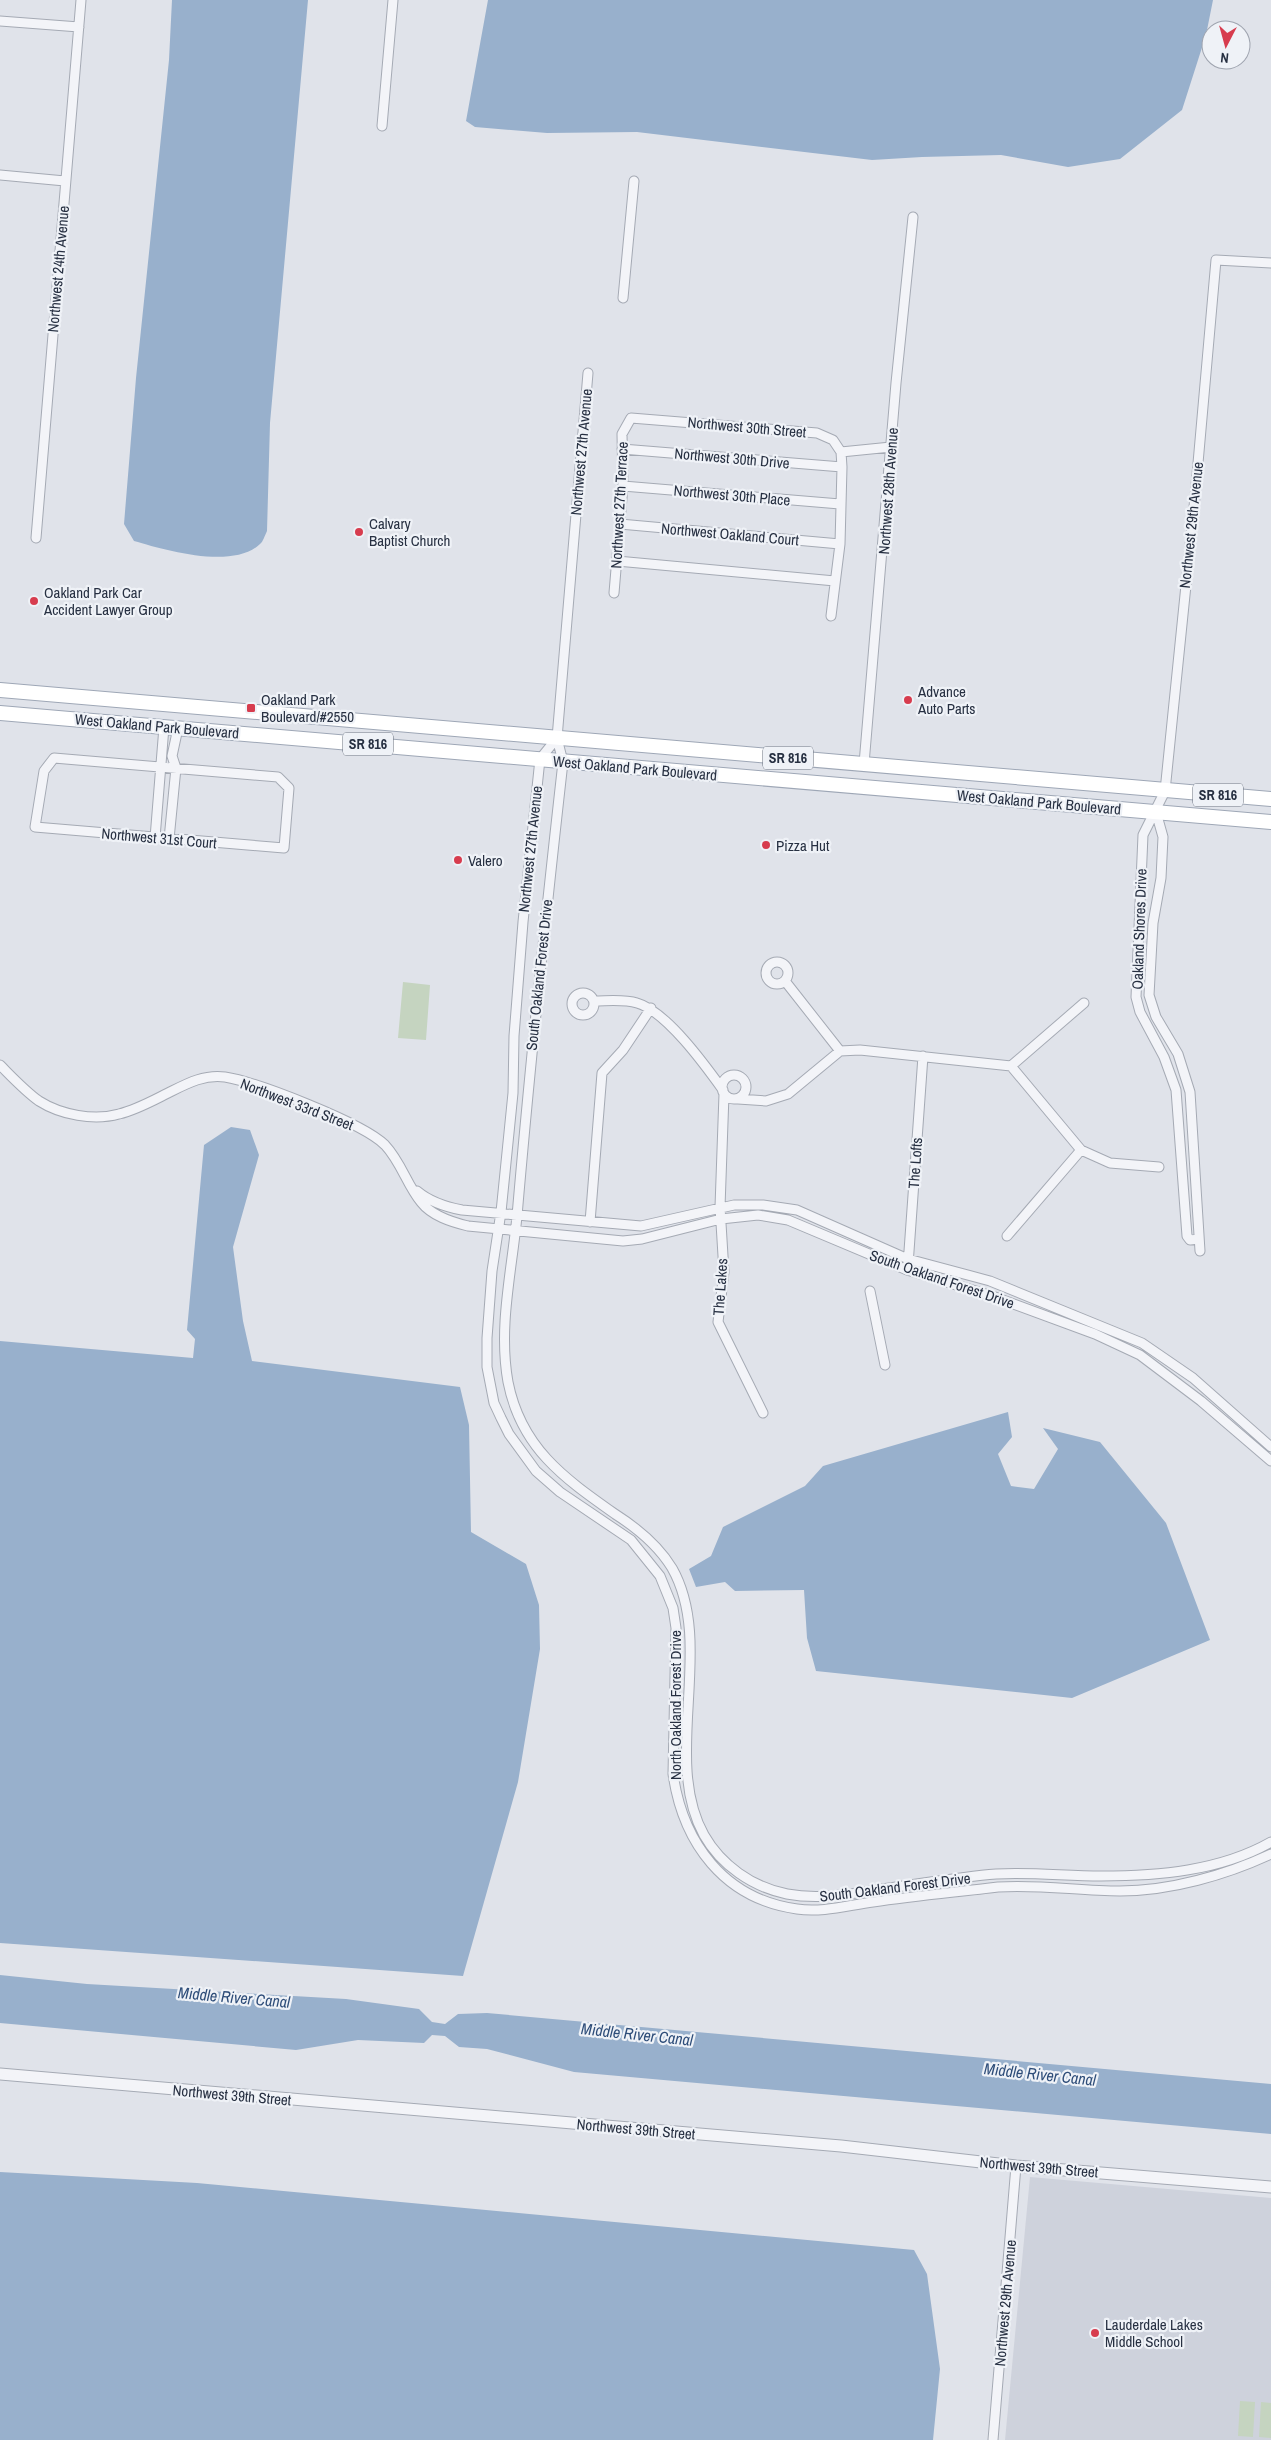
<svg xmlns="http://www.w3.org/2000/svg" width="1271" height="2440" font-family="'Archivo Narrow',sans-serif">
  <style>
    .built { fill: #ced2dc }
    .green { fill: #c5d4c0 }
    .water { fill: #98b0cc }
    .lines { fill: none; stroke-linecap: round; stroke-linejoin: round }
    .minor-casing { stroke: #a5aab4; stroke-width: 11 }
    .tertiary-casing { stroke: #a5aab4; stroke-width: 13 }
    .primary-casing { stroke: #9ea7b6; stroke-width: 16 }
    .minor { stroke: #f3f4f8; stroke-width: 9 }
    .tertiary { stroke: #f3f4f8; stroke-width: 11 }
    .primary { stroke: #fff; stroke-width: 14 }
    .poi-dot { fill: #d73c4e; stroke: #eff2f7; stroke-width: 2 }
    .labels { text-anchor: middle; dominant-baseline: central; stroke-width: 4.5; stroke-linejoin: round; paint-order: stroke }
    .shield { fill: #eff2f7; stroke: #636a78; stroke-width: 1 }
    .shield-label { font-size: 14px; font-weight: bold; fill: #273042 }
    .street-label { font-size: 15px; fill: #273042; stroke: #eff2f7 }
    .poi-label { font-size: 15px; fill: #273042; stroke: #eff2f7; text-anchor: start }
    .water-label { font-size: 16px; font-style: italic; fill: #2e4d79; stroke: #eff2f7 }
  </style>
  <rect width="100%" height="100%" fill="#e0e3ea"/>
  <path class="built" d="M1030,2177l241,21v242h-266z"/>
  <path class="green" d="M403,982l27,3 -4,55 -28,-2z
    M1240,2401l15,1 -2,35 -15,-1z
    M1261,2402l10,1v35l-12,-1z"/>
  <path class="water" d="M172,0h136l-38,423 -3,108c-2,4 -4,11 -7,13 -27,26 -95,6 -126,-3l-10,-17 12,-146 33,-318z
    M488,0h725l-7,35 -24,75 -62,49 -52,8 -67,-12 -79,2 -50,3 -235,-28 -90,1 -72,-6 -9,-6z
    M231,1127l19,3 9,25 -26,92 10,74 9,40 208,26 9,38 2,107 55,32 13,41 1,44 -22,133 -55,194 -463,-33v-602l193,17 2,-19 -8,-9 17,-185z
    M1008,1412l4,25 -14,17 13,32 23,3 24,-40 -15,-21 57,14 66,81 44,117 -138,58 -256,-27 -9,-33 -3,-48 -69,1 -10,-9 -29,5 -7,-18 22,-13 12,-29 82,-41 18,-20z
    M0,1975l87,9 259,15 73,10 13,13 13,2 13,-10 29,-1 784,71v50l-697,-62 -87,-23 -28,-2 -14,-11 -13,-1 -8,8 -66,-3 -62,10 -296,-27z
    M0,2172l197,11 717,67 13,24 13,95 -7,71h-933z"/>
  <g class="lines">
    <g class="minor-casing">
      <path id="minor" d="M0,21l79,6
        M382,126l11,-126
        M0,175l65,6
        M623,298l11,-117
        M588,373l-31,365 -17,21 -17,163 -9,114 -1,57 -12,119 -9,59 -5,67v29l7,36 7,15 8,16 27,37 24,21 71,48 29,36 13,32 3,20 -3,146c10,69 51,125 124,135 25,4 52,-4 76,-7 42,-6 84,-10 125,-15 41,-3 81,4 122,4 50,0 106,-16 151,-37
        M622,449l220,18
        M841,452l50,-5
        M623,486l217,18
        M620,524l220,20
        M36,538l45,-538
        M617,561l218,20
        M614,593l9,-107 -1,-52 9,-16 186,15 16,7 8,12 1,15 -2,77 -9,72
        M557,738l6,24c-17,151 -33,302 -46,454 -5,54 -19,111 -9,166 13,66 56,96 107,132 22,14 43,31 57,54 44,77 -11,190 32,267 17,30 48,52 83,59 32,6 63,0 95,-5 38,-5 76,-12 114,-15 35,-2 70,2 105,2 57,0 119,-5 170,-34
        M54,758l224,19 11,11 -5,60 -249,-21 9,-56z
        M864,764l32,-381 17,-166
        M1156,812l7,25 -2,41 -8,45 -4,72 7,22 22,37 12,38 10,159
        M155,838l9,-111
        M169,839l7,-71 -4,-12 6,-28
        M766 973a11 11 0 1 1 22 0a11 11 0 1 1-22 0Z
        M785,981l55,70
        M572 1004a11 11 0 1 1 22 0a11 11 0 1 1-22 0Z
        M594,1001c14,0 30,-2 43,2 29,8 68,62 86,87
        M840,1051l20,-1 151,16 73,-63
        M0,1065c12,12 25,26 39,36 22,14 55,20 80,13 17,-4 33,-13 49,-21 18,-9 36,-19 57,-16 32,5 138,46 160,68 16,17 22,40 36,57 11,14 30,20 47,24l155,15 19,-2 79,-20 37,-4 30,5 119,50 85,26 103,38 45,21 61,46 70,60
        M1011,1066l70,84 29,13 49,4
        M722 1087a12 12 0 1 1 24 0a12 12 0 1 1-24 0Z
        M724,1094l-4,113 4,65 -6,50 45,91
        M738,1099l28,2 22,-7 52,-43
        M417,1191c13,11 29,16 45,19l179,16 93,-21h29l34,5 111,49 82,22 152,62 51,35 78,69
        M590,1222l12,-149 21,-23 28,-42
        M1007,1236l74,-86
        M1199,1239l-9,1 -3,-4 -11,-146 -12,-33 -24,-45 -4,-15 7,-162 22,-44 30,-294 21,-237 55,3
        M908,1265l15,-209
        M870,1291l15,74
        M993,2440l23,-274"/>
    </g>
    <g class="tertiary-casing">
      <path id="tertiary" d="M0,2074l841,72 175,20 255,21"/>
    </g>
    <g class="primary-casing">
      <path id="primary" d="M0,690l1271,109
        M0,713l1271,109"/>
    </g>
    <use href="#minor" class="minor"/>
    <use href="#tertiary" class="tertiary"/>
    <use href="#primary" class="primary"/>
  </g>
  <g class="poi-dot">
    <circle cx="359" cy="532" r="5"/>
    <circle cx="34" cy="601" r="5"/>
    <circle cx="908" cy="700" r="5"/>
    <rect x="246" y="703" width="10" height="10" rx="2.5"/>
    <circle cx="766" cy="845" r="5"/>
    <circle cx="458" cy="860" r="5"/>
    <circle cx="1095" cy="2333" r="5"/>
  </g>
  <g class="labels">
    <g class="shield">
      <rect x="343" y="732.5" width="50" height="23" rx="4"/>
      <rect x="763" y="746.5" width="50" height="23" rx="4"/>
      <rect x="1193" y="783.5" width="50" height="23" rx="4"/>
    </g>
    <g class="shield-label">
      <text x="368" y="744">SR 816</text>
      <text x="788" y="758">SR 816</text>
      <text x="1218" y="795">SR 816</text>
    </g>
    <g class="street-label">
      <text transform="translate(58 269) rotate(-85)">Northwest 24th Avenue</text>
      <text transform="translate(747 427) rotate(5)">Northwest 30th Street</text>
      <text transform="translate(581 452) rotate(-85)">Northwest 27th Avenue</text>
      <text transform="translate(732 458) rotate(5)">Northwest 30th Drive</text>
      <text transform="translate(888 491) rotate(-86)">Northwest 28th Avenue</text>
      <text transform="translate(732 495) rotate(5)">Northwest 30th Place</text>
      <text transform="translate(619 505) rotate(-87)">Northwest 27th Terrace</text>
      <text transform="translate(1191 525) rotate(-84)">Northwest 29th Avenue</text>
      <text transform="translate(730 534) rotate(5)">Northwest Oakland Court</text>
      <text transform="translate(157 726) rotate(5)">West Oakland Park Boulevard</text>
      <text transform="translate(635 768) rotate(5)">West Oakland Park Boulevard</text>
      <text transform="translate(1039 802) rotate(5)">West Oakland Park Boulevard</text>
      <text transform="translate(159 838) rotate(5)">Northwest 31st Court</text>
      <text transform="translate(530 849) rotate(-84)">Northwest 27th Avenue</text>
      <text transform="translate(1139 929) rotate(-88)">Oakland Shores Drive</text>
      <text transform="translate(539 975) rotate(-84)">South Oakland Forest Drive</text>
      <text transform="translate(297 1104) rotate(21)">Northwest 33rd Street</text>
      <text transform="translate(915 1163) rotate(-86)">The Lofts</text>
      <text transform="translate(942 1279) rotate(19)">South Oakland Forest Drive</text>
      <text transform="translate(720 1287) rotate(-86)">The Lakes</text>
      <text transform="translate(675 1705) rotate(-90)">North Oakland Forest Drive</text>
      <text transform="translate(895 1887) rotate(-7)">South Oakland Forest Drive</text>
      <text transform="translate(232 2095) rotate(5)">Northwest 39th Street</text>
      <text transform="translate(636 2129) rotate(5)">Northwest 39th Street</text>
      <text transform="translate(1039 2167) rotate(5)">Northwest 39th Street</text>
      <text transform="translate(1005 2303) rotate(-85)">Northwest 29th Avenue</text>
    </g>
    <g class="poi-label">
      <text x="369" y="523">Calvary<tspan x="369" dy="17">Baptist Church</tspan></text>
      <text x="44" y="592">Oakland Park Car<tspan x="44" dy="17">Accident Lawyer Group</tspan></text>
      <text x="918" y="691">Advance<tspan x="918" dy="17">Auto Parts</tspan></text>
      <text x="261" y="699">Oakland Park<tspan x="261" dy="17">Boulevard/#2550</tspan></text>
      <text x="776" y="845">Pizza Hut</text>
      <text x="468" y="860">Valero</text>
      <text x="1105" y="2324">Lauderdale Lakes<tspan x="1105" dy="17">Middle School</tspan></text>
    </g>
    <g class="water-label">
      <text transform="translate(234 1997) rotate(5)">Middle River Canal</text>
      <text transform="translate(637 2034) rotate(6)">Middle River Canal</text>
      <text transform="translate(1040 2074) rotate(6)">Middle River Canal</text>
    </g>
  </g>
  <g transform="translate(1226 45) rotate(186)"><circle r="24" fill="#eff2f7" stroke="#9fa4af"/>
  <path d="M0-4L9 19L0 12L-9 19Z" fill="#d73c4e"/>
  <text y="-8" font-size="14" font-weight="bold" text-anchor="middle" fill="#273042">N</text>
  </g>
</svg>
